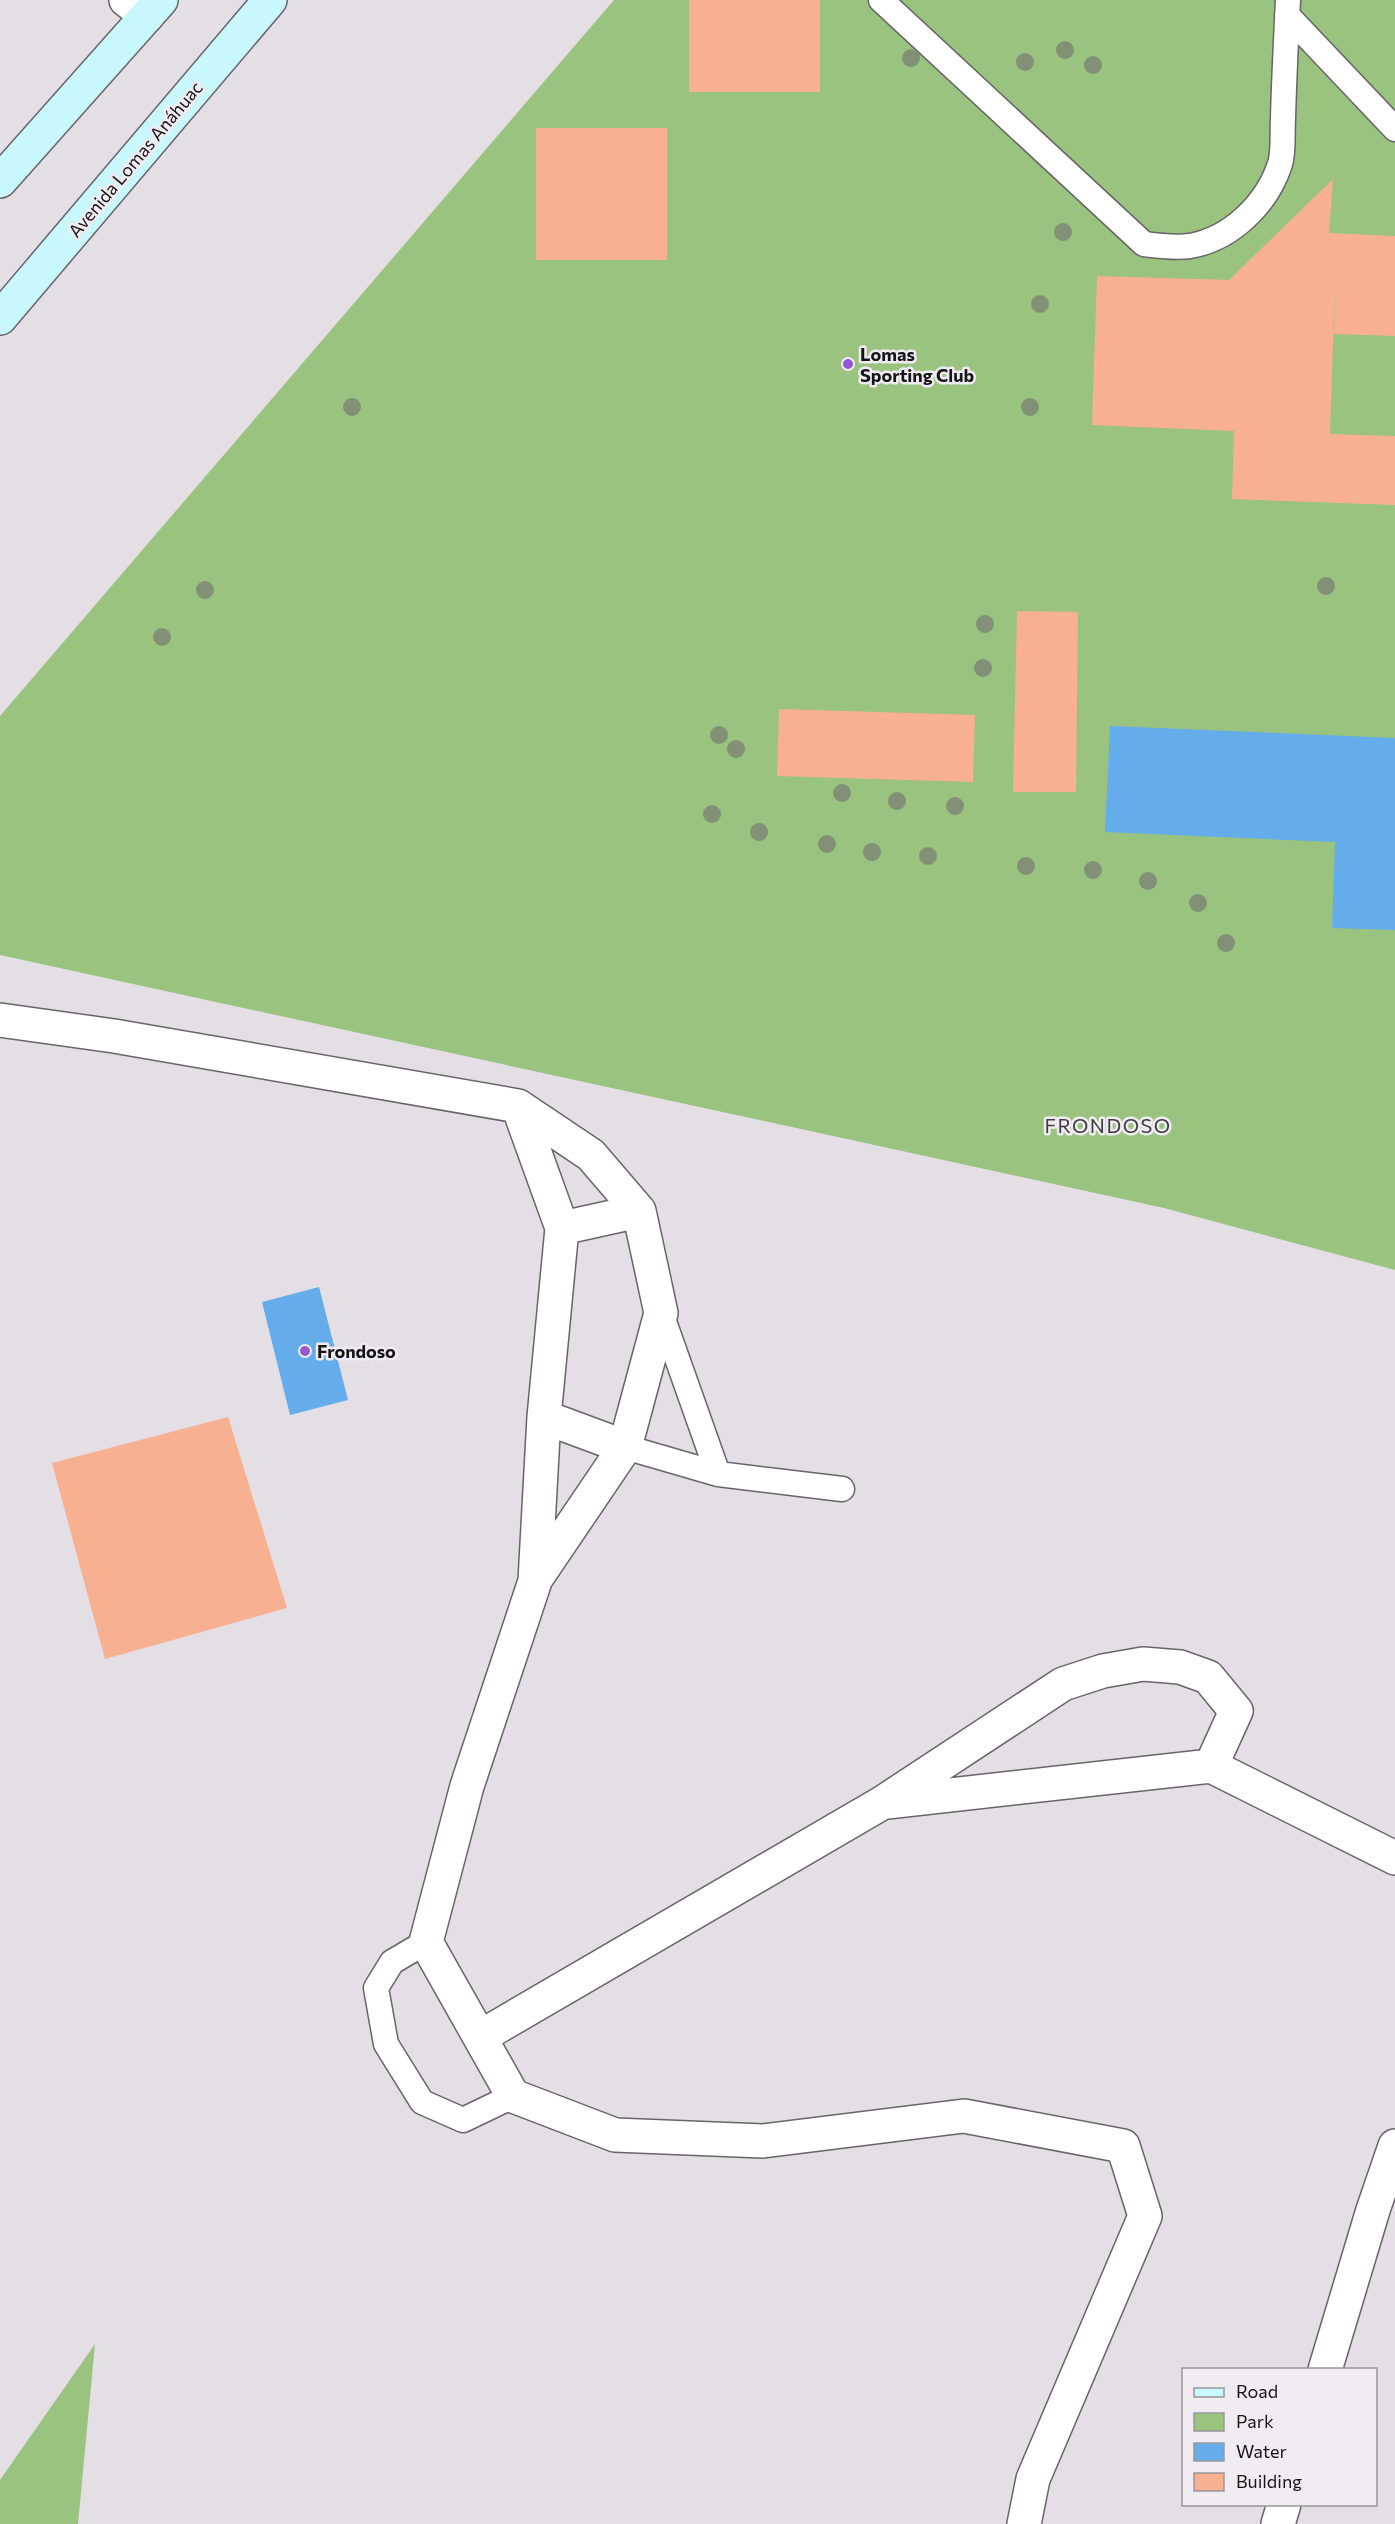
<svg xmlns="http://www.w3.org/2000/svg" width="1395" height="2524" font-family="Commissioner,sans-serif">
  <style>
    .green { fill: #99c37e }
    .water { fill: #64acea }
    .building { fill: #f8b093 }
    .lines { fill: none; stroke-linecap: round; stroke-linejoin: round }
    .lane-casing { stroke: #686469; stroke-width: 27 }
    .street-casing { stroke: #686469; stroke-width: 36 }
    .secondary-casing { stroke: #686469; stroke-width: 36 }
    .lane { stroke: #fff; stroke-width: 24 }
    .street { stroke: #fff; stroke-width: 33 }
    .secondary { stroke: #c8f7fe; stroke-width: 33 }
    .tree { fill: #829176 }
    .poi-dot { fill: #9359d0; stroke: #f0ecf2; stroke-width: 2 }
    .labels { text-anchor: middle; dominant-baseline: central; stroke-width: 5; stroke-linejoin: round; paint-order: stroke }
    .street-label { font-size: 18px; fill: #161517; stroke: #f0ecf2 }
    .poi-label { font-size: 18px; font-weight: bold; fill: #161517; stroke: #f0ecf2; text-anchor: start }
    .neighbourhood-label { font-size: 20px; letter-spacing: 1.5px; fill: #403d41; stroke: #f0ecf2 }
  </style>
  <rect width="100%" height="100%" fill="#e3dfe4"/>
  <path class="green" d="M614,0h781v1270l-231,-62 -1164,-253v-239z
    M95,2344l-17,180h-78v-44z"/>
  <path class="water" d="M1110,726l285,12v192l-63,-2 3,-86 -230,-10z
    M319,1287l29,113 -58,15 -28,-113z"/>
  <path class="building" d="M689,0h131v92h-131z
    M536,128h131v132h-131z
    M1333,179l-4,54 66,3v100l-61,-2 1,-49 -5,149 65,2v69l-163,-6 2,-68 -142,-6 5,-149 132,4z
    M1017,611l61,1 -2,180h-63z
    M779,709l196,6 -2,67 -196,-6z
    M228,1417l59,191 -182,51 -53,-196z"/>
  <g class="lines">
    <g class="lane-casing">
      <path id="lane" d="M881,0l263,244c15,2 31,4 46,2 41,-7 77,-42 90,-82 4,-13 2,-31 3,-45 1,-40 3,-79 5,-119
        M1287,15l108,114
        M661,1313l57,161
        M625,1447l93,27 124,15
        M426,1942l-34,20 -16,26 10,56 36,58 41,18 50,-24"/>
    </g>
    <g class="street-casing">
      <path id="street" d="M126,0l21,16
        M0,1020l114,16 404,70 73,49 48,56 22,102 -36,134 -90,133
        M518,1106l44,122 -18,189 81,30
        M562,1228l77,-17
        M544,1417l-9,164 -68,205 -41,156 87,154 102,39 148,6 201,-25 159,30 22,70 -112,263 -9,45
        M887,1802l324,-36 184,92
        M480,2037l402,-234 181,-119 40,-13 40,-7 37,3 28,10 28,34 -25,55
        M1325,2370l48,-160 22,-64
        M1278,2524l6,-20"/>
    </g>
    <g class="secondary-casing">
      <path id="secondary" d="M0,181l161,-181
        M0,318l270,-318"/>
    </g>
    <use href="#lane" class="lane"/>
    <use href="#street" class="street"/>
    <use href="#secondary" class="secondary"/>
  </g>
  <g class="tree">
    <circle cx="1065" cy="50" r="9"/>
    <circle cx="911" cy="58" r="9"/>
    <circle cx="1025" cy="62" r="9"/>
    <circle cx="1093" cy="65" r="9"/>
    <circle cx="1063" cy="232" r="9"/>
    <circle cx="1040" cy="304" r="9"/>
    <circle cx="352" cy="407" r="9"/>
    <circle cx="1030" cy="407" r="9"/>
    <circle cx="1326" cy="586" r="9"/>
    <circle cx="205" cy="590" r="9"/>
    <circle cx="985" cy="624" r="9"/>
    <circle cx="162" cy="637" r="9"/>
    <circle cx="983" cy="668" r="9"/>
    <circle cx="719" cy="735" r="9"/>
    <circle cx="736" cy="749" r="9"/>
    <circle cx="842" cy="793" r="9"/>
    <circle cx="897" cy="801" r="9"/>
    <circle cx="955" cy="806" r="9"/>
    <circle cx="712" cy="814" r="9"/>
    <circle cx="759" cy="832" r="9"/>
    <circle cx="827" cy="844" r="9"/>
    <circle cx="872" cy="852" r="9"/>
    <circle cx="928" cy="856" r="9"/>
    <circle cx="1026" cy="866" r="9"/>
    <circle cx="1093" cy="870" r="9"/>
    <circle cx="1148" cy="881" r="9"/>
    <circle cx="1198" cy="903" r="9"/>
    <circle cx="1226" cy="943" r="9"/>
  </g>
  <g class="poi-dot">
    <circle cx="848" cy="364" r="6"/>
    <circle cx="305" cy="1351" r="6"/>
  </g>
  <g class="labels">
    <g class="street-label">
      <text transform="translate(135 159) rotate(-50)">Avenida Lomas Anáhuac</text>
    </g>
    <g class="poi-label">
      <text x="860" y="354">Lomas<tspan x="860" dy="21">Sporting Club</tspan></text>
      <text x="317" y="1351">Frondoso</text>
    </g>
    <g class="neighbourhood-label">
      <text x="1108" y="1125">FRONDOSO</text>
    </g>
  </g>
  <rect x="1182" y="2368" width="195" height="138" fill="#f0ecf2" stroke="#99969a" stroke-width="1.5"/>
  <rect x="1194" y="2388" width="30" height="9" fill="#c8f7fe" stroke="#99969a" stroke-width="1.5"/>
  <text x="1236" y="2398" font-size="18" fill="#161517">Road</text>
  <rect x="1194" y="2413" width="30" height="18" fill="#99c37e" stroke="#99969a" stroke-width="1.5"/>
  <text x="1236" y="2428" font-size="18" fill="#161517">Park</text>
  <rect x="1194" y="2443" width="30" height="18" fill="#64acea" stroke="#99969a" stroke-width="1.5"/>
  <text x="1236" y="2458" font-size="18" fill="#161517">Water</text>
  <rect x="1194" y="2473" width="30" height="18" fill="#f8b093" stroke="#99969a" stroke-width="1.5"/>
  <text x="1236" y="2488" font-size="18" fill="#161517">Building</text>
</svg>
